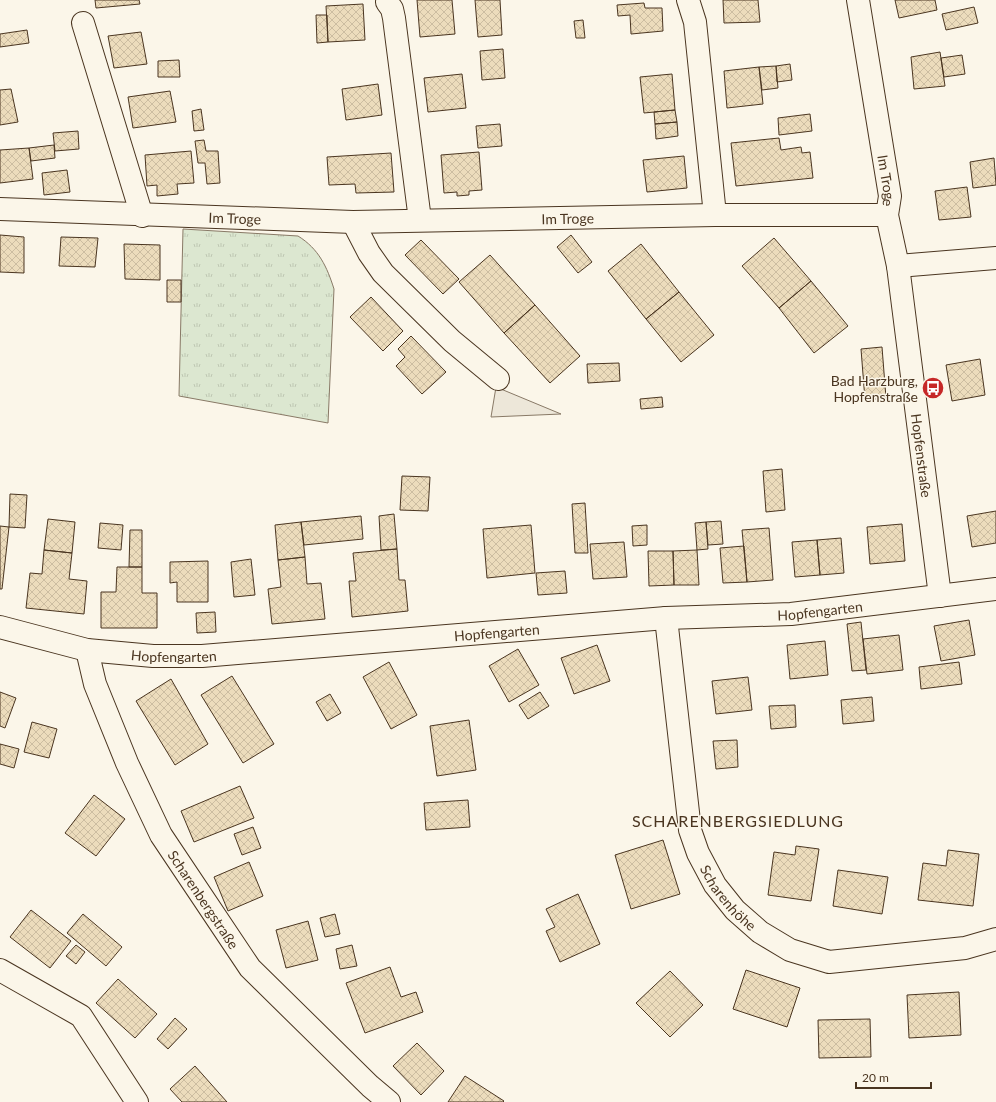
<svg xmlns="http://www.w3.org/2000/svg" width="996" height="1102" font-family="Lato,sans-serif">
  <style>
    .park { fill: url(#park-tufts); stroke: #887966 }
    .parking { fill: #ede7d9; stroke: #887966 }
    .building { fill: url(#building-cross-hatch); stroke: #4a3520 }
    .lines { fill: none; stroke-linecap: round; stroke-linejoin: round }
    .minor-casing { stroke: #4a3520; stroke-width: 24 }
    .minor { stroke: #fbf6e9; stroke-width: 22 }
    .labels { text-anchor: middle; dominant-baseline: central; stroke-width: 3; stroke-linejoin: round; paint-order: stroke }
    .street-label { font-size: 14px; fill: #4a3520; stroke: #fbf6e9 }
    .poi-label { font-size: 14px; fill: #4a3520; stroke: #fbf6e9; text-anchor: end }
    .quarter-label { font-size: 16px; letter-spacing: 1px; fill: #4a3520; stroke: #fbf6e9 }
  </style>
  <defs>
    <pattern id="park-tufts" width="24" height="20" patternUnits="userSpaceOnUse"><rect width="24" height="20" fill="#dce7d0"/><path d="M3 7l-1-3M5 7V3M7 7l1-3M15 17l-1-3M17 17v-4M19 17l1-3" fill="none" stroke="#bec7b2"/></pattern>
    <pattern id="building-cross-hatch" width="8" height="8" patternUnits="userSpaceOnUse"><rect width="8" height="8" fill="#ecdcbc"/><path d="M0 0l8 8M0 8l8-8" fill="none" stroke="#ccbda1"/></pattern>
  </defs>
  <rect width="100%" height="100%" fill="#fbf6e9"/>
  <path class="park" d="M183,229l115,7c21,13 29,31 36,53l-6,134 -149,-27z"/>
  <path class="parking" d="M496,387l65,27 -70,3z"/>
  <path class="building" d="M95,0h44l1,4 -44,4z
    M417,0h35l3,34 -35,3z
    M475,0h25l2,35 -24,2z
    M723,0h35l2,22 -36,1z
    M895,0h40l2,10 -38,8z
    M644,3l1,5h17l1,23 -32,3 -1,-19 -12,1 -1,-11z
    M363,4l2,36 -37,2 -2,-36z
    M974,7l4,16 -32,7 -4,-16z
    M316,15h11l1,27 -11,1z
    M583,20l2,18h-9l-2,-17z
    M27,30l2,13 -29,4v-13z
    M141,32l6,32 -33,4 -6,-32z
    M503,49l2,29 -23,2 -2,-29z
    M940,52l5,34 -31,3 -3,-32z
    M962,55l3,19 -21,3 -3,-19z
    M179,60l1,17h-22v-16z
    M790,64l2,16 -15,2 -1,-16z
    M776,66l2,22 -16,2 -3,-23z
    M759,67l4,37 -36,4 -3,-37z
    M462,74l4,34 -38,4 -4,-34z
    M672,74l3,36 -31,3 -4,-36z
    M378,84l4,31 -36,5 -4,-31z
    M11,89l7,33 -18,3v-35z
    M170,91l6,31 -43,6 -5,-31z
    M201,109l3,21 -10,1 -2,-20z
    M675,110l2,12 -22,2 -1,-12z
    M810,114l2,17 -33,4 -1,-17z
    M677,122l1,14 -22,3 -1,-15z
    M500,124l2,22 -24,2 -2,-22z
    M78,131l1,18 -24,2 -2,-18z
    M779,138l2,12 20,-3 1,6 8,-1 3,26 -77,8 -5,-43z
    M204,140l2,11h12l2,32 -13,1 -2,-21h-7l-3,-22z
    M54,145l1,13 -24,3 -2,-13z
    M29,148l4,31 -33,4v-33z
    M191,151l3,32 -17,1 1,10 -21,2v-11l-10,1 -2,-31z
    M479,152l3,38 -13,1v4l-12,1v-4l-13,1 -3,-38z
    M391,153l3,39 -38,1 -1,-9 -26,1 -2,-28z
    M684,156l3,32 -40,4 -4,-32z
    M994,158l2,27 -23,3 -3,-26z
    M67,170l3,22 -26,3 -2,-22z
    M967,187l4,30 -32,3 -4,-29z
    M0,235l24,2v36l-24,-1z
    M571,235l21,27 -14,11 -21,-26z
    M61,237l37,1 -3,29 -36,-1z
    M774,238l37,43 -32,27 -37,-42z
    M421,240l38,39 -16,15 -38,-39z
    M124,244l36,1v35l-35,-1z
    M641,244l38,48 -33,27 -38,-48z
    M490,255l45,50 -31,28 -45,-51z
    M167,280h14v22h-14z
    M811,281l37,45 -34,27 -35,-45z
    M679,292l35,43 -33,27 -35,-43z
    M371,297l32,34 -20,20 -33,-34z
    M535,305l45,51 -30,27 -46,-50z
    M411,336l35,36 -24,22 -26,-28 9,-9 -7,-8z
    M882,347l4,51 -21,2 -4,-51z
    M980,359l5,36 -33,6 -6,-36z
    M619,363l1,18 -32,2 -1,-19z
    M662,397l1,10 -22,2 -1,-10z
    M782,469l3,41 -19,2 -3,-41z
    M402,476l28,1 -2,34 -28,-1z
    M10,494l17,1 -2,33 -16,-1z
    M585,503l3,50h-13l-3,-49z
    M996,511v32l-24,4 -5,-31z
    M394,514l3,35 -16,1 -2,-34z
    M361,516l2,23 -59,6 -3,-23z
    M48,519l27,3 -3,31 -28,-3z
    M721,521l2,23 -15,1 -2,-23z
    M301,522l4,35 -27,3 -3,-35z
    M706,522l2,27 -11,1 -2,-27z
    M100,523l23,2 -2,25 -23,-2z
    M902,524l3,37 -35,3 -3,-37z
    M531,525l4,48 -48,5 -4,-49z
    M647,525v20l-14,1 -1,-20z
    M0,526l9,1 -7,62h-2z
    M769,528l4,52 -26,2 -5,-52z
    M130,530h12v37h-13z
    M841,538l3,35 -24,2 -3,-35z
    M817,540l3,35 -25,2 -3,-35z
    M624,542l3,35 -34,2 -3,-35z
    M744,546l3,36 -24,1 -3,-35z
    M397,549l2,31h6l3,31 -56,6 -3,-36h7l-3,-28z
    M44,550l28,3 -3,26 18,2 -3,33 -58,-6 4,-35 12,1z
    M697,550l2,35h-25l-1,-34z
    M648,551h25l1,34 -25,1z
    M305,557l2,27 14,-1 4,36 -53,5 -4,-35 13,-2 -3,-27z
    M251,559l4,36 -21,2 -3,-35z
    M208,561v41h-31v-20l-7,1v-21z
    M117,567h25v26h15v35h-56v-36h15z
    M565,571l2,22 -29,2 -2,-22z
    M215,612l1,20 -19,1 -1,-20z
    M969,620l6,35 -34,6 -7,-35z
    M861,622l5,48 -14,1 -5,-47z
    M899,635l4,35 -36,4 -4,-35z
    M825,641l3,34 -38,4 -3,-34z
    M597,645l13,36 -36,13 -13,-36z
    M518,649l21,36 -30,17 -20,-36z
    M389,662l28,53 -26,14 -28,-52z
    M959,662l3,22 -41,5 -2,-22z
    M232,676l42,68 -31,19 -42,-68z
    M748,677l4,33 -36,4 -4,-33z
    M171,679l37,65 -33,21 -39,-64z
    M0,692l16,6 -11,30 -5,-2z
    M540,692l9,14 -21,13 -9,-14z
    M330,694l11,19 -14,8 -11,-19z
    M872,697l2,24 -31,3 -2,-24z
    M795,705l1,22 -25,2 -2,-23z
    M469,720l7,50 -39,6 -7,-50z
    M32,722l25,7 -8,29 -25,-6z
    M737,740l1,27 -22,2 -3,-28z
    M0,744l19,5 -5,19 -14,-4z
    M240,786l14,32 -60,24 -13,-31z
    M94,795l31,24 -29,37 -31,-23z
    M468,800l2,27 -44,3 -2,-27z
    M253,827l8,21 -19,7 -8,-21z
    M663,840l17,54 -49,15 -16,-54z
    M796,846l23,3 -8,52 -43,-6 6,-43 21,3z
    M948,850l31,4 -6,52 -55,-6 5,-37 23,3z
    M249,862l14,34 -35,15 -14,-34z
    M838,870l50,7 -6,37 -49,-8z
    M578,894l22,50 -40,18 -14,-31 9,-4 -9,-18z
    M31,910l40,31 -21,27 -40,-31z
    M83,914l39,33 -16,19 -39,-33z
    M335,914l5,20 -15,3 -5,-19z
    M308,921l10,39 -32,8 -10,-38z
    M76,945l9,7 -9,12 -10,-8z
    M352,945l5,21 -17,3 -4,-20z
    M390,967l11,30 15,-5 7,20 -58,21 -19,-50z
    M746,970l54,18 -13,39 -54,-18z
    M670,971l33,34 -33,32 -34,-34z
    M118,979l39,35 -22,24 -39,-35z
    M959,992l2,43 -52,3 -2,-43z
    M175,1018l12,11 -19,20 -11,-10z
    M870,1019l1,38 -52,1 -1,-38z
    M417,1043l27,28 -23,24 -28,-29z
    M195,1066l32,36h-45l-12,-13z
    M465,1076l39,25 -1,1h-55z"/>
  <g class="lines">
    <g class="minor-casing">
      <g id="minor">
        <path d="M688,0l7,22 20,193"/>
        <path id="s1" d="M858,0l32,196 -3,19 11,51 42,330"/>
        <path d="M387,2l5,7 2,9 26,202"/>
        <path d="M83,23l59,193"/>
        <path id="s2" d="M0,209l353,13 362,-7h172"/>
        <path d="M353,222l16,31 14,20 69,68 46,38"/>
        <path d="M898,266l98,-8"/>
        <path id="s3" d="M666,618l24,212 8,23 17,32 20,25 25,22 30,18 39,12 136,-14 31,-9"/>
        <path id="s4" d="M0,627l87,23 66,6h49l464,-38 125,-4 205,-25"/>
        <path id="s5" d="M87,650l8,34 32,79 34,72 89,133 120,118 19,16"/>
        <path d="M0,970l81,46 56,86"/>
      </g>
    </g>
    <use href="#minor" class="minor"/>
  </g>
  <defs>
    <g id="bus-disc" transform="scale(1.15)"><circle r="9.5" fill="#c62828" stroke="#fbf6e9"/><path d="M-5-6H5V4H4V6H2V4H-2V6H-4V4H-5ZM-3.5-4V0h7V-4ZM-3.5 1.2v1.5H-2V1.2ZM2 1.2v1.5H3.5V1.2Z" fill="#fff"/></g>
  </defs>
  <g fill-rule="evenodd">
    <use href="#bus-disc" x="933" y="388"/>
  </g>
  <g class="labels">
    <g class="street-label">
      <text stroke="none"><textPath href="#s1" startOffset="183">Im Troge</textPath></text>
      <text stroke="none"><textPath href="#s2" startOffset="235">Im Troge</textPath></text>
      <text stroke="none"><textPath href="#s2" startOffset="568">Im Troge</textPath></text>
      <text stroke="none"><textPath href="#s1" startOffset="461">Hopfenstraße</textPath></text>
      <text stroke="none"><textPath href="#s4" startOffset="825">Hopfengarten</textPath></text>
      <text stroke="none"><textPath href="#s4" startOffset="501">Hopfengarten</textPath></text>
      <text stroke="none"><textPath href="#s4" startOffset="177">Hopfengarten</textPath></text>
      <text stroke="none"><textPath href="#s3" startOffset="292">Scharenhöhe</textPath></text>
      <text stroke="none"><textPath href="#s5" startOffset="277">Scharenbergstraße</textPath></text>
    </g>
    <g class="poi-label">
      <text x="918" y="380">Bad Harzburg,<tspan x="918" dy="16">Hopfenstraße</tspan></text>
    </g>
    <g class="quarter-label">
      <text x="738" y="820">SCHARENBERGSIEDLUNG</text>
    </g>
  </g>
  <path d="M856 1082v6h75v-6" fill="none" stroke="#4a3520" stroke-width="2"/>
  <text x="862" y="1082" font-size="12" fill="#4a3520" stroke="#fbf6e9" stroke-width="3" paint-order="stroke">20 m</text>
</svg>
